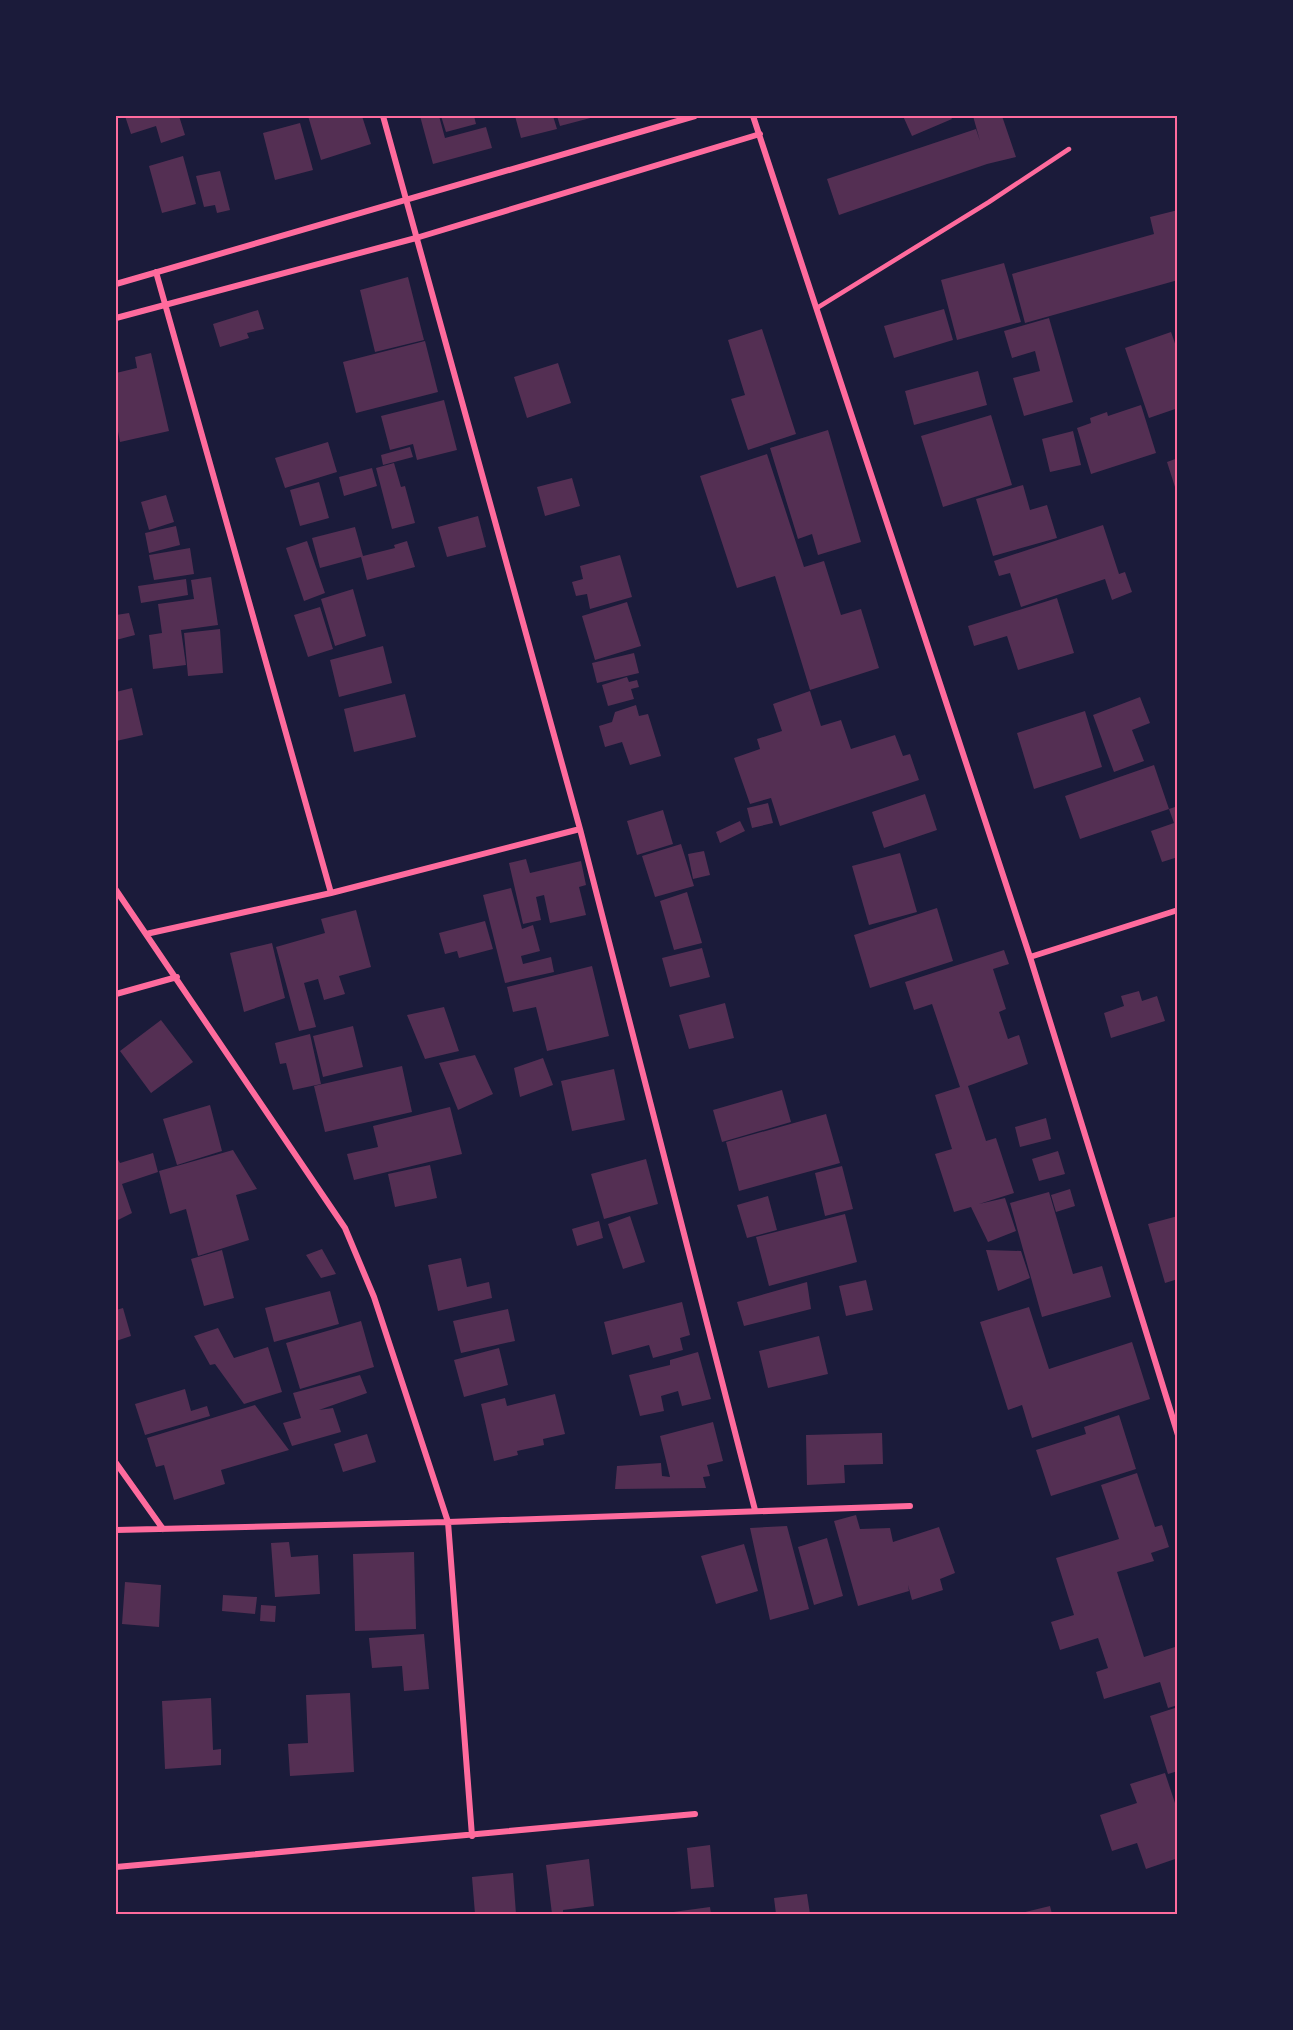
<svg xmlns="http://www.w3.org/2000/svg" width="1293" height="2030" font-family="Merriweather,serif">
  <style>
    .building { fill: #542f53 }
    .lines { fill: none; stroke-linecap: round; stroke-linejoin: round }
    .service { stroke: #ff6b9d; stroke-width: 4.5 }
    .minor { stroke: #ff6b9d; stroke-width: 6 }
    .neatline { fill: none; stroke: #ff6b9d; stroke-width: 2 }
  </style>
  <rect width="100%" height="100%" fill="#1b1b3a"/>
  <path class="building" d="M125,116h54l6,19 -24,8 -5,-17 -25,8z
    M308,116h54l9,28 -50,16z
    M420,116h19l6,22 41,-11 6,21 -59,16z
    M441,116h33l2,8 -30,8z
    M515,116h38l4,13 -36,9z
    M557,116h41l-38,10z
    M903,116h47l2,3 -40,17z
    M973,116h29l14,41 -29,7 -148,51 -12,-36 149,-50 4,12z
    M300,123l13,47 -38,10 -12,-47z
    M183,156l13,48 -34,9 -13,-47z
    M220,171l10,39 -13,3 -2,-8 -11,2 -8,-31z
    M1178,210v70l-153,43 -13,-49 142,-40 -4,-17z
    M1004,263l17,59 -64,18 -16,-60z
    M408,277l16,63 -49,12 -15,-62z
    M944,309l9,31 -59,18 -10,-32z
    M258,310l6,19 -17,4 2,5 -29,9 -7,-23z
    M1049,318l24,84 -49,14 -11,-38 27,-7 -5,-20 -23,7 -8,-27z
    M762,329l34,105 -48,16 -17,-51 14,-4 -17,-55z
    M1171,332l7,20v56l-29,10 -24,-70z
    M425,341l13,51 -82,21 -13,-51z
    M151,353l18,78 -49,11 -4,-21v-48l21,-5 -2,-11z
    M558,363l13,40 -44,15 -13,-41z
    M978,371l9,34 -73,20 -9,-34z
    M444,400l13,50 -40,10 -4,-16 -23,6 -9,-34z
    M1141,405l15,48 -65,21 -14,-46 14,-5 -1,-5 17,-6 1,4z
    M991,415l21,70 -69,22 -22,-71z
    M828,430l33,112 -43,13 -6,-21 -14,5 -28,-91z
    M1073,431l8,34 -31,7 -8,-33z
    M328,442l9,30 -52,16 -10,-30z
    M410,447l3,10 -30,8 -2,-10z
    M767,454l37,113 20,-6 17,54 20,-6 18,59 -69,22 -35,-114 -38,12 -37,-112z
    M1178,458v29h-3l-8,-25z
    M394,463l7,24 4,-1 10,37 -23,6 -16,-61z
    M372,468l5,18 -33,10 -5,-19z
    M572,478l8,28 -35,10 -8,-29z
    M319,482l10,36 -29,8 -10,-36z
    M1023,485l7,25 17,-5 10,33 -64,18 -17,-57z
    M166,495l8,27 -25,8 -8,-28z
    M478,516l8,31 -39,10 -9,-30z
    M1103,525l16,49 6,-2 7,20 -20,8 -7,-21 -84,28 -11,-34 -11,3 -5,-15z
    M176,526l4,19 -31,8 -4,-20z
    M355,527l8,29 32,-8 -1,-3 13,-4 8,26 -48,13 -6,-23 -41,11 -8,-30z
    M307,541l18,52 -21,8 -18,-53z
    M190,548l4,26 -40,6 -5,-25z
    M620,555l12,42 -42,12 -3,-15 -11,2 -4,-14 11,-3 -3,-13z
    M211,577l7,48 -37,5 5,35 -33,4 -4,-34 13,-2 -4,-29 36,-5 -3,-19z
    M186,579l2,16 -47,8 -3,-17z
    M353,589l13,47 -31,10 -14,-47z
    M1057,598l17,55 -56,17 -11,-34 -33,10 -6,-20z
    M627,602l14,44 -46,14 -13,-44z
    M320,607l13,42 -25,8 -14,-42z
    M129,613l6,22 -19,5v-25z
    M220,629l3,44 -35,3 -4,-43z
    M383,646l9,37 -53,14 -9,-37z
    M634,653l5,20 -42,10 -5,-20z
    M627,677l2,5 8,-2 2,7 -8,2 3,10 -26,7 -6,-21z
    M132,688l11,47 -27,6v-49z
    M810,691l11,35 20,-6 10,29 44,-14 8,21 7,-2 9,26 -139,46 -9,-28 -21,6 -16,-46 26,-9 -3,-10 25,-8 -9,-27z
    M405,694l11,43 -62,15 -10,-43z
    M1140,697l10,26 -18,7 12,31 -30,11 -21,-57z
    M636,705l3,11 9,-2 13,42 -31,9 -8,-23 -17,5 -6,-21 13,-4 3,-10z
    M1085,711l17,56 -68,22 -17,-56z
    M1154,765l15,44 -89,30 -15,-43z
    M925,794l12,36 -53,18 -12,-36z
    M768,803l5,20 -21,5 -5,-20z
    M1178,806v51l-16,5 -11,-31 23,-8 -5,-14z
    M663,810l10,34 -36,11 -10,-34z
    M740,821l5,10 -25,12 -4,-11z
    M681,844l13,42 -39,11 -13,-41z
    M704,851l6,24 -17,4 -5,-25z
    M900,853l17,59 -48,13 -17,-59z
    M526,859l4,14 51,-12 5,24 -7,2 7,28 -36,8 -6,-28 -8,2 5,23 -18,4 -14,-61z
    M511,888l11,41 11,-4 7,26 -19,5 2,8 28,-7 3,15 -49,11 -22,-88z
    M687,892l15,51 -28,7 -14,-49z
    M937,908l16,53 -83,27 -16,-53z
    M356,910l15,57 -32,9 6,18 -21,6 -6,-21 -14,4 12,44 -17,4 -23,-84 49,-14 -4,-14z
    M485,921l8,28 -34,9 -2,-7 -12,3 -6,-21z
    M272,943l13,55 -41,14 -14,-59z
    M702,948l8,29 -40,10 -8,-29z
    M1004,950l5,14 -16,5 13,40 -7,3 9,27 11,-4 9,29 -60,22 18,55 10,-3 18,55 -35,11 26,-6 11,33 -28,11 -17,-35 -17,5 -19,-58 17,-5 -17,-54 25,-8 -28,-83 -18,6 -9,-28z
    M592,966l17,70 -62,15 -11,-44 -23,5 -6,-25z
    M1139,991l3,10 15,-5 8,25 -54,17 -7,-25 20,-7 -3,-10z
    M725,1003l9,35 -45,11 -10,-34z
    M444,1007l15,44 -34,8 -18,-44z
    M161,1020l32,42 -42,31 -31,-42z
    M353,1026l10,41 -40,10 -10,-41z
    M310,1034l11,50 -28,6 -7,-27 -6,1 -5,-21z
    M475,1055l18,39 -35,16 -19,-47z
    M543,1058l10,27 -33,12 -6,-29z
    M402,1066l10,46 -87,20 -11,-46z
    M614,1069l11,51 -53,11 -11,-50z
    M782,1090l9,32 -69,20 -9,-32z
    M210,1105l12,46 -45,14 -14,-46z
    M450,1107l12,47 -108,26 -7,-26 31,-7 -5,-21z
    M826,1114l14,49 -101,28 -13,-49z
    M1046,1118l5,21 -31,8 -5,-20z
    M233,1150l24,39 -21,6 13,45 -51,16 -12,-47 -16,5 -11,-43z
    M1058,1151l7,23 -26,7 -7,-22z
    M153,1153l5,19 -36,12 10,29 -16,8v-65l4,7z
    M646,1159l12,45 -54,15 -13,-45z
    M430,1165l7,33 -42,9 -7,-33z
    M842,1166l11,43 -28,7 -10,-43z
    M1070,1189l5,17 -19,6 -5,-17z
    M1049,1192l24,82 29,-8 9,31 -69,20 -32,-114z
    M768,1196l9,34 -30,8 -10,-33z
    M845,1214l12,48 -88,24 -13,-49z
    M630,1216l15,46 -22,7 -15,-45z
    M1178,1216v63l-13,4 -17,-59z
    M599,1221l4,17 -26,8 -5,-17z
    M322,1249l14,25 -15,4 -15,-23z
    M222,1250l12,48 -30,8 -13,-47z
    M986,1250l35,1 9,27 -32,13z
    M461,1258l6,29 22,-5 3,16 -54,13 -10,-46z
    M866,1280l7,30 -27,6 -7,-30z
    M807,1282l4,27 -67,17 -7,-24z
    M330,1291l9,33 -65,18 -9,-34z
    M682,1302l8,33 -10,3 3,12 -30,8 -4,-13 -37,10 -8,-33z
    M1029,1307l20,62 83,-27 18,57 -118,39 -10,-33 -14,5 -28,-88z
    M123,1308l8,28 -15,5v-31z
    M508,1309l7,32 -54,12 -8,-32z
    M361,1321l13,46 -74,22 -14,-46z
    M218,1328l16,30 34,-11 14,45 -38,12 -29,-40 -5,1 -16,-29z
    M819,1336l9,38 -60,14 -9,-37z
    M499,1348l9,37 -44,12 -10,-37z
    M698,1352l13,47 -29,7 -4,-15 -17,5 3,15 -24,5 -11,-41 41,-10v-5z
    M360,1375l7,18 -48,17 14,-2 8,24 -49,14 -9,-23 18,-5 -8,-25z
    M185,1389l6,22 16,-5 3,10 -65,19 -10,-31z
    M555,1394l10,40 -22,5 1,6 -27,6 1,4 -24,6 -13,-57 24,-6 2,8z
    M255,1405l34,45 -68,20 4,14 -51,16 -10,-35 -8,2 -9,-29z
    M1119,1415l17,54 -85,27 -15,-46 50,-16 -2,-7z
    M713,1422l10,39 -16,4 3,11 -7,1 3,11 -91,1 2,-23 44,-3 1,13 8,1 -10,-41z
    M882,1433l1,31 -39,1 1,18 -38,2 -1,-50z
    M367,1434l9,28 -33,10 -9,-28z
    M1137,1473l18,54 7,-2 7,22 -18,6 3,8 -37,11 27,85 34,-11v59l-10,3 -8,-26 -56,17 -8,-27 12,-4 -10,-30 -38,12 -9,-28 23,-7 -18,-57 63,-19 -18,-54z
    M856,1515l4,14 30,-1 3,14 46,-15 16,46 -15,6 3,11 -31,10 -4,-15 1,6 -51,15 -24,-85z
    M787,1526l22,83 -39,11 -20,-92z
    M827,1538l16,58 -29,9 -16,-58z
    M289,1542l2,15 27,-2 2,39 -45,3 -4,-54z
    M744,1544l14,47 -42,13 -15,-48z
    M414,1552l2,77 -61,2 -2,-77z
    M125,1582l36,3 -2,42 -37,-3z
    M223,1595l34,2 -2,17 -33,-3z
    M261,1605l15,1 -1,16 -15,-1z
    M424,1634l5,55 -25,2 -2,-25 -30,2 -3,-30z
    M350,1693l4,79 -64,4 -2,-32 20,-1 -2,-48z
    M211,1698l2,52 8,-1v16l-56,4 -3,-68z
    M1178,1707v64l-10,3 -18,-58z
    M1165,1773l13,39v46l-32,11 -9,-26 -25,8 -12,-36 37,-12 -7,-19z
    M710,1845l4,42 -23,2 -4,-41z
    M589,1859l5,47 -31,4v4h-11l-6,-49z
    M513,1873l3,41h-41l-3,-37z
    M807,1894l3,20h-34l-2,-16z
    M1050,1906l2,8h-35z
    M710,1907l1,7h-45v-1z"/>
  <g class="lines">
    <path class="service" d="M817,308l172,-106 80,-53"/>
    <path class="minor" d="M383,116l197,713 175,681
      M753,116l277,841 148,478
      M156,272l175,621
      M116,284l579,-168
      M116,318l300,-80 344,-104
      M116,890l229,338 29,69 74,225 24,314
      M146,934l185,-41 249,-64
      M1030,957l148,-47
      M116,994l61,-17
      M116,1463l47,66
      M116,1530l332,-8 462,-16
      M116,1867l579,-53"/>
  </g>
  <rect width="1293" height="2030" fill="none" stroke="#1b1b3a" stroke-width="234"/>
  <rect x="117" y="117" width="1059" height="1796" class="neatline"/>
</svg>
